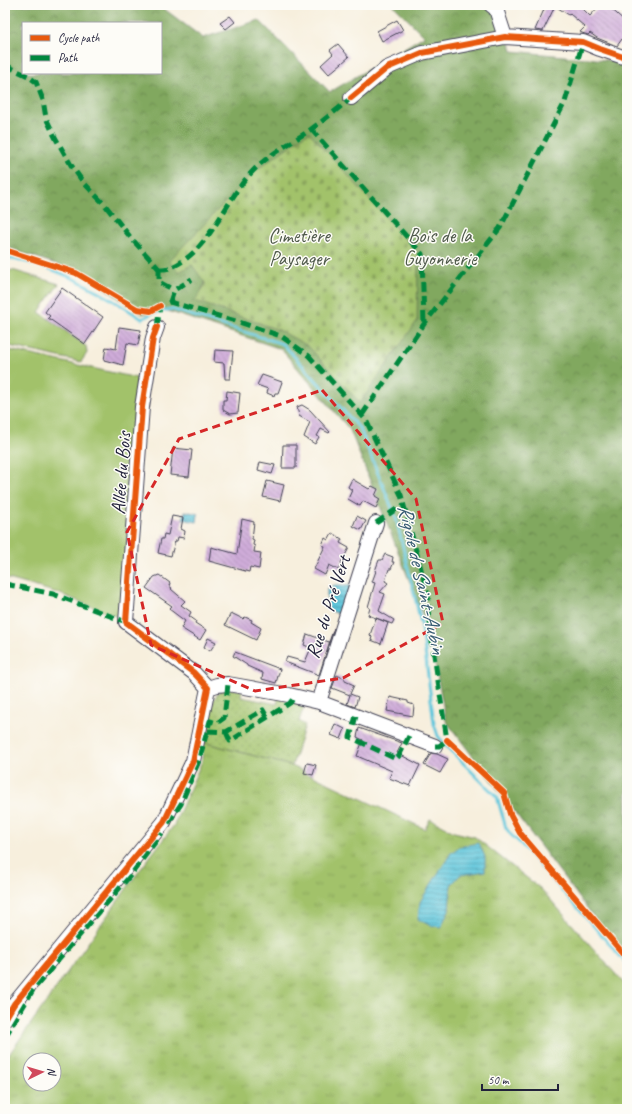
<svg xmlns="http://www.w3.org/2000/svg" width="632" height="1114" font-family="Caveat,sans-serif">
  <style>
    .grass { fill: url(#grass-tufts); stroke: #627252; fill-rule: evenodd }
    .forest { fill: url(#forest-crowns); stroke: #52654c; fill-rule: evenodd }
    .cemetery { fill: url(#cemetery-stones); stroke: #627252 }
    .park { fill: url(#park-dots); stroke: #627252 }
    .garden { fill: #a2c26a; stroke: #627252 }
    .water { fill: url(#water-rules); stroke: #40748b }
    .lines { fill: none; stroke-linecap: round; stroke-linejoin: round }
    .stream { stroke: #5ec6db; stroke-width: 3 }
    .building { fill: url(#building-back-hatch) }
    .minor-casing { stroke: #424153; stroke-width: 16 }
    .minor { stroke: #fff; stroke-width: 14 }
    .quiet { stroke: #00873e; stroke-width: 5; stroke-dasharray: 10 5; stroke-linecap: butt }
    .cycleway-casing { stroke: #fdfcf7; stroke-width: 8 }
    .cycleway { stroke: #e8590c; stroke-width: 6 }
    .marked { fill: none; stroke: #d62828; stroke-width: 3; stroke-dasharray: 8 5; stroke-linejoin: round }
    .labels { text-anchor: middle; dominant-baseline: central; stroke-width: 3; stroke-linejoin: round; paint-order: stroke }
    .park-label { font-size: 20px; fill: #4f5a4b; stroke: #fdfcf7 }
    .street-label { font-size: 20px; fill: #22223b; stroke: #fdfcf7 }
    .water-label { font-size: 21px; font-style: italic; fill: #375b73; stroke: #fdfcf7 }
  </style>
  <defs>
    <pattern id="grass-tufts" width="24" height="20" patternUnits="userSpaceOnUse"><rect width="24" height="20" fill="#a2c26a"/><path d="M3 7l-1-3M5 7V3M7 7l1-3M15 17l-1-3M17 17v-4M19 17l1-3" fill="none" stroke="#8ba65d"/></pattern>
    <pattern id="forest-crowns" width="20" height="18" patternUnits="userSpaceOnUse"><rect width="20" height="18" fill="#81a85e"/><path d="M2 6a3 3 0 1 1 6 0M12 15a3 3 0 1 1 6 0" fill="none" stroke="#69884f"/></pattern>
    <pattern id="cemetery-stones" width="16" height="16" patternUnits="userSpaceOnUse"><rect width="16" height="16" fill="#a2c26a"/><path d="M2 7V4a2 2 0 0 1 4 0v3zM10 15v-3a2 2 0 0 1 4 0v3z" fill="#8ba65d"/></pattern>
    <pattern id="park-dots" width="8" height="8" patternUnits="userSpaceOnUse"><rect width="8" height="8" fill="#a2c26a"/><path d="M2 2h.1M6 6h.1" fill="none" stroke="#8ba65d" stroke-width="1.8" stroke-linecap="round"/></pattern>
    <pattern id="water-rules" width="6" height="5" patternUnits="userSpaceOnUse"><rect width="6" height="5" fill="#5ec6db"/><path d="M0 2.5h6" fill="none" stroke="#4da0b3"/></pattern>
    <pattern id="building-back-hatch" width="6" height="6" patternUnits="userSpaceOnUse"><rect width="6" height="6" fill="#cfacd9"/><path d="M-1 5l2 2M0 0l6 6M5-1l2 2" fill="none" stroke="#a88cb1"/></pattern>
  </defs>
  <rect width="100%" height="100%" fill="#fdfcf7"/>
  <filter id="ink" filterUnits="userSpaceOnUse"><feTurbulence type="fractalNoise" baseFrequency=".025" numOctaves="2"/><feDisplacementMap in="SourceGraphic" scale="8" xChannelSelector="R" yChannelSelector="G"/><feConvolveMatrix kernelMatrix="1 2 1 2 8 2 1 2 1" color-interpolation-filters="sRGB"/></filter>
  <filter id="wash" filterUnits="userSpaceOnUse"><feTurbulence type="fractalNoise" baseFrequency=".012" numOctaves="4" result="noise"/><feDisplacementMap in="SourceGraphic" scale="16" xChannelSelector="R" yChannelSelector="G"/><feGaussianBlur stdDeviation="0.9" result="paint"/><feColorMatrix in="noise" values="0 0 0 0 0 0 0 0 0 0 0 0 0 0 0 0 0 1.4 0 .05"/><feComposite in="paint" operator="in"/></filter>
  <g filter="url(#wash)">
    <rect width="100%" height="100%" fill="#f7efdd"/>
    <path class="grass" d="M203,742l89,24 133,63 5,-10 24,13 21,5 66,52 86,98v122h-622v-49l129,-182 40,-53 28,-64zM30,1060h24v24h-24z"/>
    <path class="forest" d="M5,5h154l44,33 56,-18 71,72 94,-56 -31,-31h113l-3,4 9,42 115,11v892l-31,-34 -150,-199 -18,-93 -78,-198 -69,-81 -116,-39 -23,4 -62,-42 -75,-25zM23,23h138v50h-138z"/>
    <path class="cemetery" d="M309,132l109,121 -1,68 -57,82 -52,-57 -29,-16 -84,-29 10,-18 -13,-18 -13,7 -10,-11 86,-90z"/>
    <path class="park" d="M222,688l20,2 -1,7 36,7 1,-6 27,6 -6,17 6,4 -13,41 -89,-24 11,-43z"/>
    <path class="garden" d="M12,270l47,14 -20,28 47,34 1,7 -6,9 -76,-17c0,-7 2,-31 0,-35v-30l2,-8z
      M5,349l132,29 -14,241 -65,-26 -53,-15z"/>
    <path class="water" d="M185,511l13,3 -1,8 -14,-3z
      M335,585l18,1 -8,31 -18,-8v-20z
      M479,843l6,14v14l-25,4 -9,10 -2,25 -8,17 -12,-2 -11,-6 2,-17 31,-49 8,-6z"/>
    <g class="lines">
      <path class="stream" d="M5,258c50,6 95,33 137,61l11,-6 18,-4 112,35 77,85 36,89 26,109 12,97 4,12 9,11 50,50 9,31 5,7 10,9 106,120"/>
    </g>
    <g id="blocks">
      <path class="building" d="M546,5h33l11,11 10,-11h7l20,18v20l-5,-4 -5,7 -20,-8 -7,-5 -2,2 -6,-2 -2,-1 5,-5 -15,-13 -1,1 -14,-9 -12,25 -8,-1z
        M230,16l5,6 -9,7 -6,-6z
        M397,20l6,10 -21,11 -5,-10z
        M338,44l11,13 -20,17 -8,-9 12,-11 -3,-4z
        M62,288l41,29 -18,27 -37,-26 2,-2 -5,-4z
        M119,327l22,3 -3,15 -11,-2 -4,22 -19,-5 2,-13 10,2z
        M215,350l18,1 -3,28h-5l-1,-16 -10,-1z
        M262,375l20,7 -4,11h-3l-1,3 -7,-3 1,-4 -11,-4z
        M227,391l13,2 -2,20 -8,1 -7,-4v-10h3z
        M302,405l8,5 20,22 -1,1 -8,-4 -4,7 2,1 -4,7 -11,-7 6,-15 -11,-6 -2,-9z
        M283,445h13v23h-14z
        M173,448l19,2 -3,27 -19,-2z
        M260,462l15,3 -3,9 -14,-4z
        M352,479l17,10 3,-3 6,3 -3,7 5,3 -4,9 -13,-7 -3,5 -12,-7 4,-9 -4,-3z
        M267,481l17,4 -4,16 -17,-4z
        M172,516l11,2 -2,11 4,2 -1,7 -6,-1 -1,4h-2l-4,15 -13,-3 3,-14h2l1,-5 4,1z
        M357,516l9,5 -5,9 -8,-4z
        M242,519l12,3 -2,17 2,1 -1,5 2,1 -1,6 7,1 -2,16 -9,-2 -1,5 -40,-11 2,-14 26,7z
        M332,533l10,6 -2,4 9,5 -8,15h1l-3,7 -10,-5 -4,10 -11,-6 11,-23 -3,-1 3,-7 3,2z
        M385,554l8,3 -1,5h2l-3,7h-2l-4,12 3,2 -8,9 5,2 -6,17 15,9 -2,4 -24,-9 2,-7 -2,-1 7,-24 -3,-1 4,-11h-1l4,-11h3z
        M159,575l11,8 -1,3 3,2 -1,1 14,12 -4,4 10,7 -2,4 7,5 -1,2 11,7 -6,10 -19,-12 4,-7 -16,-12 3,-3 -26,-18 8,-11z
        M231,613l12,6 2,-2 7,3 -1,2 10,6 -5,12 -31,-15z
        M376,618l12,5 -7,21 -10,-4 1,-3 -2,-2z
        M334,628l-15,47 -34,-13 2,-5 18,5 6,-14 -7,-3 3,-11 22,8z
        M208,638l8,4 -6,9 -6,-4z
        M235,652l45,17 -4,14 -14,-4 1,-6 -16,-7v-1l-14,-9z
        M337,675l8,4v2l9,4 -4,9 8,3 -3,10 -8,-3 3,-9 -18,-7z
        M390,697l18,4v2l6,2 -1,11 -26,-5z
        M335,724l10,5 -4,10 -10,-4z
        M359,728l43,15 -5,10 23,12 -10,21 -21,-8 3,-7 -35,-15 6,-16 -6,-3z
        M431,753l6,1 11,5 -8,14 -16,-8z
        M307,763l9,2 -3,10 -9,-2z"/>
    </g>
  </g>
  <g filter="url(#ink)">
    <use href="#blocks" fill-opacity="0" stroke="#424153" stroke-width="1"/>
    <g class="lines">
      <g class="minor-casing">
        <path id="minor" d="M491,5l5,4 9,28
          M351,98l36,-30 35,-15 83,-16 78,5 17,7 26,9h1
          M157,327l-4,11 -11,69 -16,215 68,51 14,15
          M208,688l9,-3 11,-1 61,11 30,7 116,44
          M319,702l57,-179
          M5,1019l9,-15 150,-182 29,-61 15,-73"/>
      </g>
      <use href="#minor" class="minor"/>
      <path class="quiet" d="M5,65l23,11 8,6 7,18 3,18 9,19 16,28 12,17 22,23 26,33 28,31
        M311,129l111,125 2,70
        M159,269c5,0 11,0 15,-3 36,-17 51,-65 77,-93 17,-19 39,-29 59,-43 14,-10 28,-21 41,-32
        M159,269v13l15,8
        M170,302l4,-12 18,-11
        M157,327l3,-21 10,-4 69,20 42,14 28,20 57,64 35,75 27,100 3,40 16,105 2,2
        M362,415l62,-91 76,-96 65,-126 18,-60
        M376,523l22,-15 6,-2
        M5,584l48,10 73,28
        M356,716l-6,21 46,22 3,-3 10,-20
        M208,731l18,1 37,-22 4,7
        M226,732l4,9 60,-38 5,-7
        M435,746h4l8,-6
        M168,823l13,-19 18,-44 11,-39 7,2 7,-5 4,-34
        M5,1037l28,-47 97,-114 32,-43"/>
      <g class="cycleway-casing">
        <path id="cycleway" d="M351,98l36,-30 35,-15 83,-16 78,5 17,7 26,9h1
          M5,250l71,23 61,36 14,2 9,-5
          M447,740l57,53 6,21 10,19 107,125
          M5,1019l9,-15 150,-182 29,-61 15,-73 -14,-15 -68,-51 16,-215 11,-69 4,-11"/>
      </g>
      <use href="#cycleway" class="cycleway"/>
    </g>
  </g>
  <path class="marked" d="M322,390l94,109 27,124 -100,55 -88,13 -104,-46 -24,-113 52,-93z"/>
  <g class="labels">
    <g class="park-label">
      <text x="299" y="235">Cimetière<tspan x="299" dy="23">Paysager</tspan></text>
      <text x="440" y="235">Bois de la<tspan x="440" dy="23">Guyonnerie</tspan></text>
    </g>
    <g class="street-label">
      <text transform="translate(121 473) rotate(-86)">Allée du Bois</text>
      <text transform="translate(328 607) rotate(-72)">Rue du Pré Vert</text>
    </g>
    <g class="water-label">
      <text transform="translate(422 579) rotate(77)">Rigole de Saint-Aubin</text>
    </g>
  </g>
  <rect width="632" height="1114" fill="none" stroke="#fdfcf7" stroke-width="20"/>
  <rect x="22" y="22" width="140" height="52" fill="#fdfcf7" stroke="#a5a5ac"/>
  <rect x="30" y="35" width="20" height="6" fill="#e8590c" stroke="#a5a5ac"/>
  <text x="58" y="42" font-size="12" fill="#22223b">Cycle path</text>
  <rect x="30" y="55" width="20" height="6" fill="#00873e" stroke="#a5a5ac"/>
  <text x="58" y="62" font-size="12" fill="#22223b">Path</text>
  <g transform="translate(42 1072) rotate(85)"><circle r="19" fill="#fdfcf7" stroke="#a5a5ac"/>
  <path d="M0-3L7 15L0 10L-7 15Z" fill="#d1495b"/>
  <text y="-6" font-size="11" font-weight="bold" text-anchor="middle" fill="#22223b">N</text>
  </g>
  <path d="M482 1084v6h76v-6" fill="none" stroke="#22223b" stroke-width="2"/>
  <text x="488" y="1084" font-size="12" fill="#22223b" stroke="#fdfcf7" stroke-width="3" paint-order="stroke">50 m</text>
</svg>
